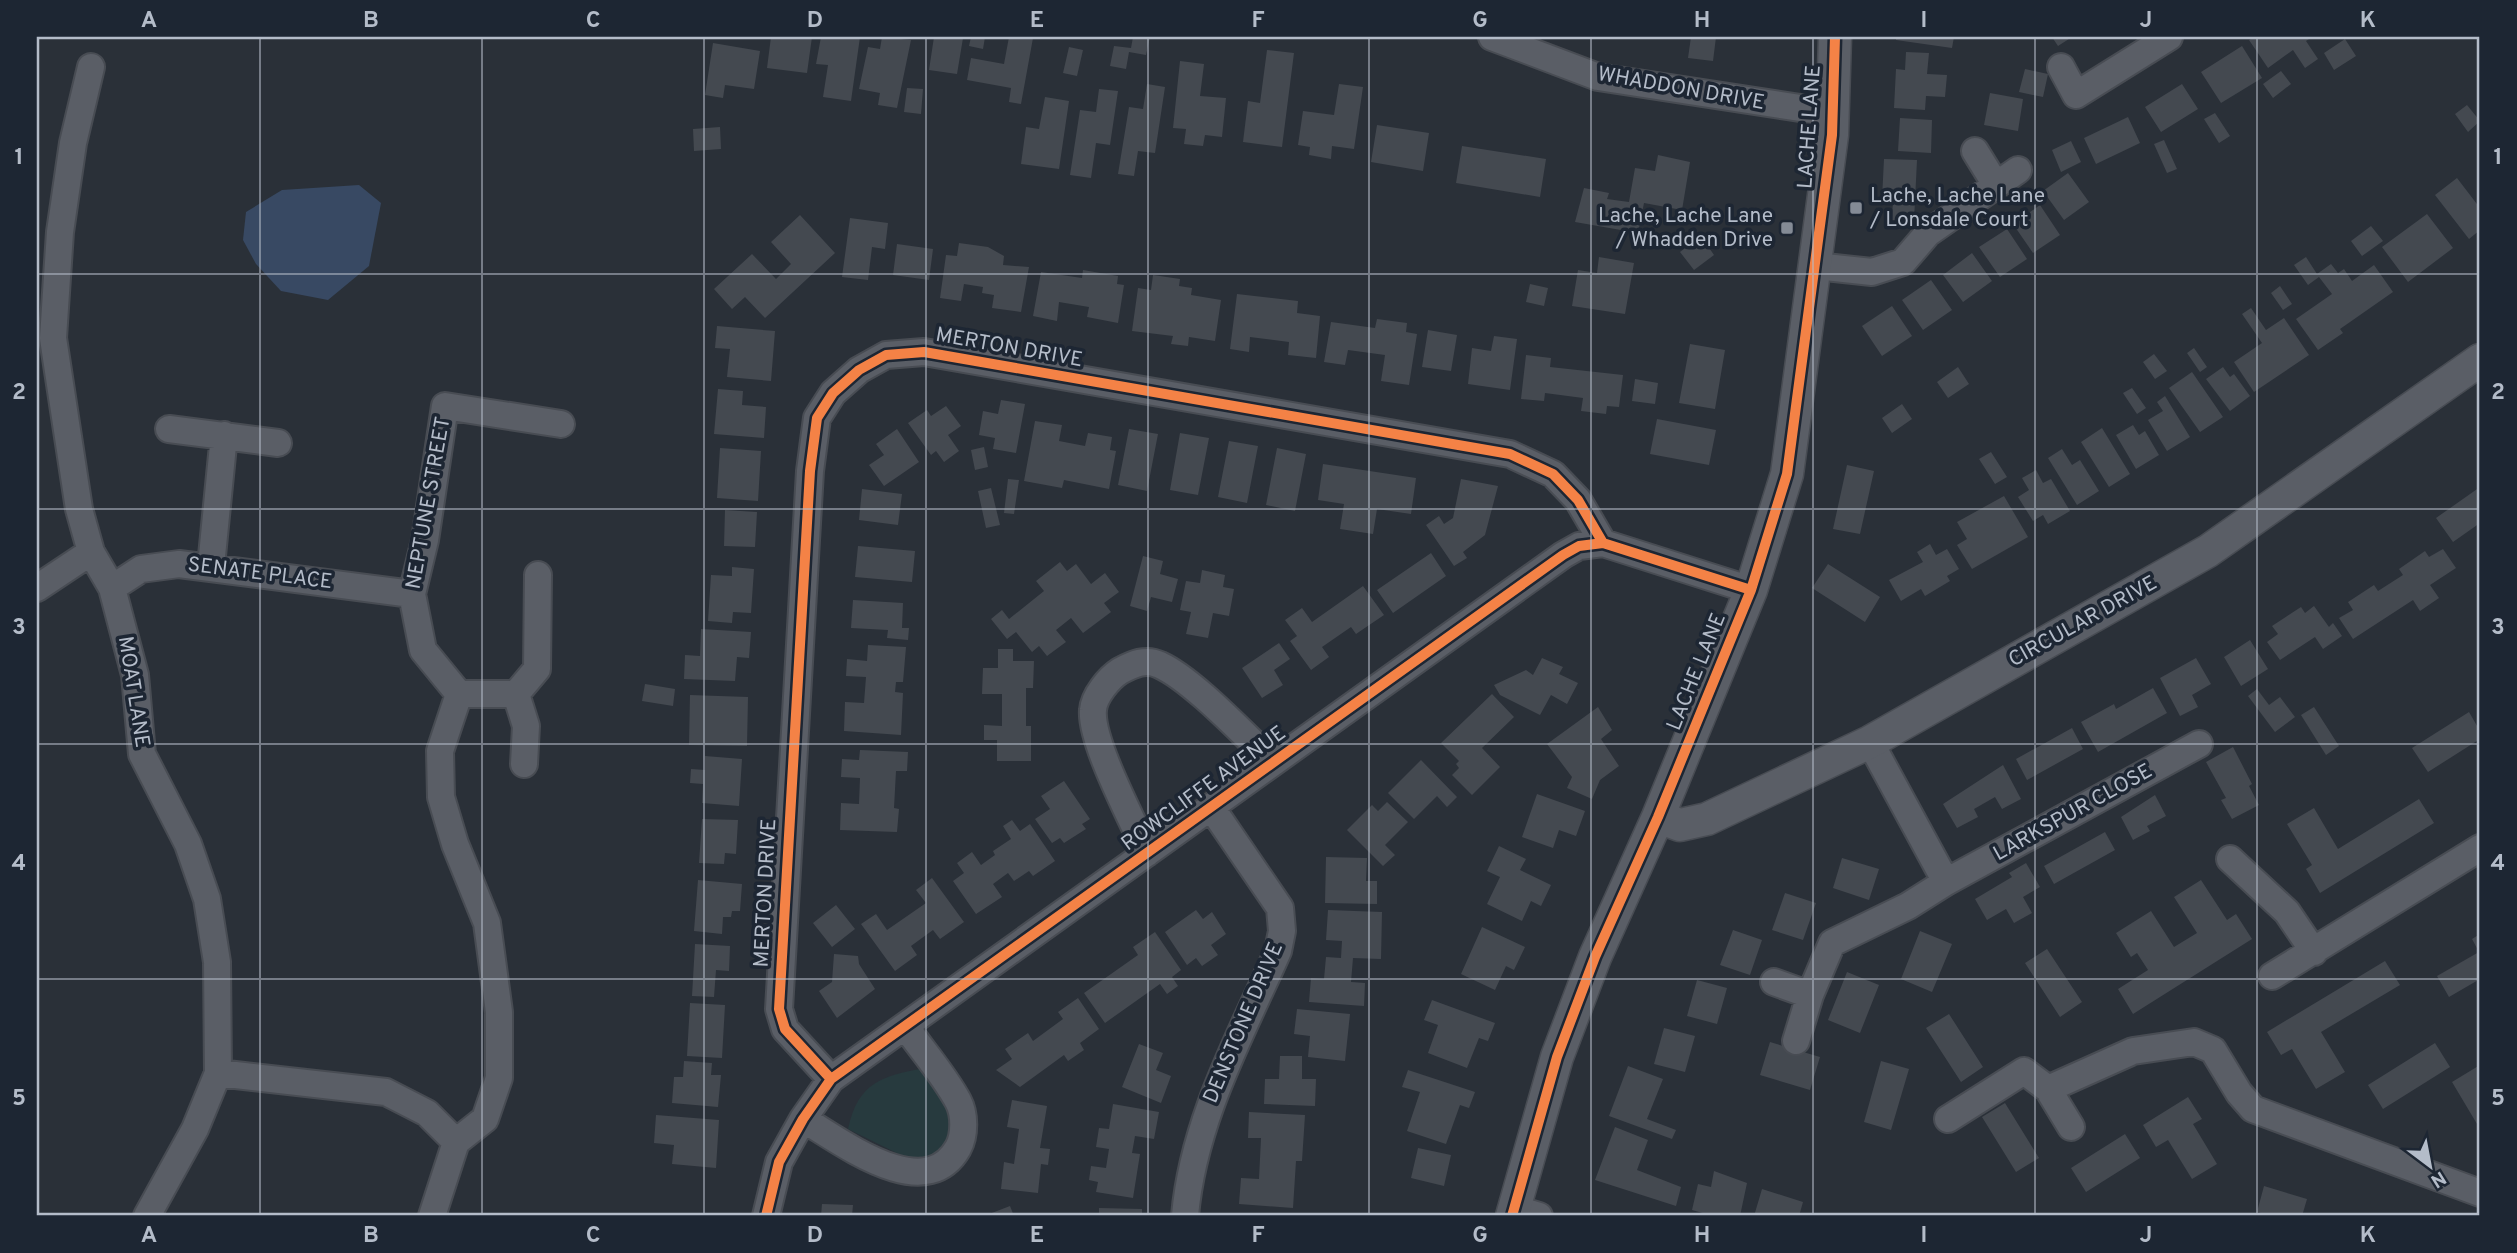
<svg xmlns="http://www.w3.org/2000/svg" width="2517" height="1253" font-family="Overpass,sans-serif">
  <style>
    .green { fill: #273a3e }
    .water { fill: #384963 }
    .building { fill: #444950 }
    .lines { fill: none; stroke-linecap: round; stroke-linejoin: round }
    .minor-casing { stroke: #484c53; stroke-width: 30 }
    .tertiary-casing { stroke: #484c53; stroke-width: 35 }
    .minor { stroke: #5a5e66; stroke-width: 26 }
    .tertiary { stroke: #5a5e66; stroke-width: 32 }
    .cycleway-casing { stroke: #1d2633; stroke-width: 15 }
    .cycleway { stroke: #f48246; stroke-width: 10 }
    .grid { fill: none; stroke: #b4bcc9; stroke-width: 2; stroke-opacity: 0.55 }
    .poi-dot { fill: #848b96; stroke: #1d2633; stroke-width: 2.5 }
    .labels { text-anchor: middle; dominant-baseline: central; stroke-width: 7; stroke-linejoin: round; paint-order: stroke }
    .street-label { font-size: 21px; fill: #b4bcc9; stroke: #1d2633 }
    .poi-label { font-size: 21px; fill: #b4bcc9; stroke: #1d2633; text-anchor: start }
    .neatline { fill: none; stroke: #b4bcc9; stroke-width: 2.5 }
    .grid-label { font-size: 23px; text-anchor: middle; font-weight: bold; fill: #b4bcc9 }
  </style>
  <rect width="100%" height="100%" fill="#2a3038"/>
  <path class="green" d="M925,1068l21,34 9,37 -8,10 -30,14 -69,-34c10,-47 34,-53 77,-61z"/>
  <path class="water" d="M359,185l22,18 -12,63 -41,34 -47,-9 -25,-27 -13,-24 3,-28 36,-22z"/>
  <path class="building" d="M771,37h41l-5,36 -40,-5z
    M821,37h39l-9,64 -28,-4 5,-32 -12,-1z
    M882,37l29,3 -14,68 -19,-3 2,-12 -21,-4 9,-42 12,2z
    M934,37l29,1 -6,36 -28,-4z
    M971,37h14l-2,12 -14,-3z
    M1009,37l24,1 -12,66 -12,-2 2,-14 -44,-8 4,-22 33,6z
    M1133,37h17l-4,18 -17,-3 -3,17 -16,-3 4,-20 17,2z
    M1691,37h25l-3,24 -25,-3z
    M1896,37h58l-2,11 -56,-8z
    M2052,37h20l-14,9z
    M2254,37h58l-6,4 12,18 -13,9 -12,-18 -25,18 -19,-28z
    M2345,39l11,17 -22,14 -10,-17z
    M713,43l47,8 -6,38 -29,-4 -2,13 -18,-3z
    M2242,46l20,32 -41,25 -20,-31z
    M1069,47l14,3 -6,26 -14,-3z
    M1267,50l27,3 -12,94 -39,-5 5,-41 12,2z
    M1906,52l23,1 -2,21 20,1 -2,22 -19,-1 -1,14 -31,-2 2,-39 9,1z
    M1180,61l24,3 -4,32 26,2 -4,39 -17,-2 -2,11 -19,-2 2,-15 -13,-1z
    M2025,69l23,5 -5,23 -24,-5z
    M2281,71l10,13 -18,14 -10,-14z
    M1147,84l18,3 -10,66 -17,-2 -4,25 -16,-2 11,-67 14,2z
    M1339,84l24,3 -9,62 -22,-3 -1,13 -22,-4 1,-8 -12,-2 5,-34 31,4z
    M2182,84l16,25 -37,23 -16,-25z
    M907,88l16,1 -2,25 -17,-2z
    M1099,89l19,2 -8,54 -14,-2 -5,35 -21,-3 10,-65 16,2z
    M1990,93l33,6 -5,32 -34,-6z
    M1045,97l24,4 -10,68 -38,-5 5,-37 13,2z
    M2467,105l13,16 -12,11 -13,-18z
    M2215,113l15,23 -11,7 -15,-24z
    M2128,117l12,26 -44,21 -12,-26z
    M1900,118l32,2 -1,33 -33,-2z
    M1377,125l52,8 -6,38 -52,-9z
    M720,127l1,22 -27,2 -1,-22z
    M2164,140l13,29 -10,4 -13,-29z
    M2071,141l10,21 -20,10 -9,-22z
    M1462,146l84,13 -6,38 -84,-14z
    M1658,155l32,7 -8,48 -38,-7 -6,30 -63,-11 9,-34 25,5 -2,6 22,3 6,-34 20,3z
    M1884,159l33,1 -3,61 -22,-1 1,-20 -11,-1z
    M2068,173l21,29 -25,18 -21,-29z
    M2457,178l23,30v22l-11,9 -34,-44z
    M2040,205l20,30 -27,18 -20,-29z
    M2427,214l26,34 -45,34 -26,-35z
    M800,215l35,38 -70,65 -20,-21 -13,12 -18,-20 38,-35 24,25 15,-15 -20,-22z
    M850,218l38,5 -3,26 -13,-2 -4,33 -26,-3z
    M2371,226l12,15 -21,15 -11,-15z
    M2007,229l20,30 -27,18 -21,-30z
    M1701,236l13,19 -20,15 -14,-18z
    M959,243l29,4 16,9 -1,9 26,2 -8,45 -29,-4 2,-13 -12,-2 1,-6 -19,-3 -3,17 -21,-3 6,-43 11,1z
    M897,244l36,5 -4,31 -36,-5z
    M1972,253l20,28 -29,21 -20,-27z
    M1599,257l35,6 -9,51 -53,-8 6,-36 19,3z
    M2306,257l11,17 14,-10 7,9 6,-4 8,12 22,-16 19,27 -53,37 3,4 -25,17 -22,-31 36,-25 -13,-17 -11,8 -14,-20z
    M1083,270l35,6 -1,8 7,1 -6,38 -31,-6 2,-10 -30,-5 -2,19 -24,-5 8,-44 41,6z
    M1153,275l27,4 -1,7 13,2 -1,7 30,5 -6,41 -26,-4 -1,9 -17,-2 2,-8 -41,-5 6,-43 13,2z
    M1931,280l21,30 -29,20 -21,-30z
    M1530,284l18,4 -4,18 -18,-4z
    M2280,286l12,18 -9,6 -12,-17z
    M1237,294l61,7 -1,12 23,3 -4,42 -28,-3 1,-13 -39,-5 -1,15 -19,-3z
    M1892,306l20,30 -30,20 -20,-30z
    M2251,308l15,22 18,-12 25,37 -55,37 -20,-30 28,-19 -20,-29z
    M1377,319l30,4 -1,9 11,2 -8,51 -28,-4 4,-26 -37,-5 -3,15 -21,-3 7,-40 44,6z
    M717,326l58,5 -4,50 -44,-4 3,-28 -15,-1z
    M1428,330l29,5 -6,36 -29,-4z
    M1494,336l23,3 -7,51 -42,-6 4,-36 19,3z
    M1690,344l35,6 -10,59 -36,-6z
    M2194,348l13,19 -7,5 -13,-19z
    M2154,354l13,17 -12,8 -12,-17z
    M1526,355l25,3 -1,9 73,8 -4,32 -12,-1 -1,8 -25,-3 2,-13 -38,-5 -1,8 -23,-2z
    M1958,367l11,17 -21,14 -11,-16z
    M2223,367l7,10 4,-3 16,22 -20,15 -24,-32z
    M2192,372l31,45 -23,15 -31,-44z
    M1635,379l23,4 -3,21 -23,-3z
    M2132,388l14,20 -9,6 -14,-21z
    M718,389l25,2 -1,14 24,2 -2,31 -50,-4z
    M2165,396l25,41 -23,14 -19,-31 15,-9 -6,-9z
    M1001,400l24,4 -9,49 -23,-4 2,-11 -16,-3 4,-24 15,3z
    M1902,404l10,15 -20,14 -10,-15z
    M946,406l15,20 -13,9 11,16 -15,11 -8,-11 -5,4 -23,-32 19,-13 4,6z
    M1657,419l59,11 -7,35 -59,-11z
    M1035,421l27,4 -3,16 26,5 3,-13 24,4 -2,13 6,1 -7,38 -45,-9 -2,8 -38,-7z
    M2133,425l6,10 6,-4 14,24 -23,14 -20,-34z
    M2102,428l28,46 -21,13 -28,-45z
    M897,429l22,33 -35,24 -15,-21 15,-10 -8,-11z
    M1129,429l29,5 -11,57 -29,-6z
    M1180,433l29,5 -11,57 -28,-5z
    M1229,441l29,5 -11,57 -29,-6z
    M984,447l4,20 -13,3 -4,-20z
    M720,448l41,3 -3,50 -41,-3z
    M1277,448l29,6 -11,57 -29,-6z
    M2062,449l10,16 8,-5 19,31 -22,14 -29,-47z
    M1991,452l16,25 -12,7 -16,-25z
    M1323,464l93,14 -5,36 -34,-5 -4,25 -33,-5 4,-25 -26,-4z
    M1847,465l27,6 -14,63 -27,-5z
    M2036,470l7,13 8,-4 19,32 -22,13 -5,-9 -10,6 -15,-24 11,-7 -7,-12z
    M1008,479l11,1 -5,34 -10,-1z
    M1461,479l37,7 -13,49 -22,17 4,6 -13,8 -28,-41 13,-9 5,8 9,-6z
    M2480,487v36l-27,19 -17,-24z
    M991,488l9,37 -14,3 -8,-37z
    M862,489l40,5 -4,31 -39,-5z
    M2004,496l24,41 -56,32 -15,-24 10,-6 -10,-17z
    M725,510l32,2 -2,35 -31,-1z
    M1930,544l6,11 11,-6 12,20 -12,7 3,5 -25,15 -4,-7 -20,12 -12,-21 34,-18 -6,-10z
    M858,546l57,5 -3,31 -57,-5z
    M2443,549l13,19 -26,17 9,13 -19,13 -7,-11 -60,39 -14,-21 14,-8 -5,-8 26,-17 4,6 25,-16 -4,-6 26,-18 4,6z
    M1431,553l15,23 -53,37 -16,-23z
    M1143,556l20,5 -3,13 18,5 -6,23 -21,-5 -4,14 -17,-5z
    M1060,562l7,9 9,-7 15,20 14,-11 14,19 -15,11 7,9 -28,21 -12,-15 -15,12 10,12 -19,14 -8,-10 -7,6 -16,-20 -9,7 -16,-20 11,-9 7,9 35,-28 -8,-10z
    M1828,564l52,33 -15,25 -53,-34z
    M732,567l22,2 -3,44 -18,-1 -1,11 -24,-2 3,-46 21,1z
    M1202,570l23,5 -2,12 11,2 -5,27 -16,-3 -5,25 -22,-4 5,-22 -11,-2 6,-29 14,2z
    M1363,586l21,29 -28,19 -5,-7 -29,20 7,10 -18,13 -21,-29 7,-5 -12,-16 17,-12 10,14z
    M853,600l50,3 -1,25h7l-1,12 -21,-2 1,-8 -37,-2z
    M2314,606l15,21 4,-4 9,13 -19,13 -8,-12 -35,23 -13,-18 11,-8 -6,-8 29,-19 4,6z
    M701,629l50,3 -2,26 -12,-1 -2,24 -51,-2 1,-24 15,1z
    M2250,640l18,29 -27,17 -17,-29z
    M1279,643l11,16 -16,11 9,15 -21,13 -20,-30z
    M868,645l38,2 -3,35h-7l-1,10 8,1 -2,42 -57,-4 1,-29 19,1 2,-26 -20,-1 1,-17 20,2z
    M998,649h15v12h21l-1,27h-7v38h5v35h-34v-21h-13v-15l18,1v-32h-20l1,-26h15z
    M1542,658l21,9 -4,7 19,9 -11,21 -16,-9 -11,20 -40,-20 -6,-10 32,-15 7,5z
    M2196,658l15,26 -19,11 6,12 -18,9 -20,-38z
    M645,684l30,5 -2,17 -31,-5z
    M2153,688l14,25 -69,39 -17,-30 33,-18 2,5z
    M2257,689l12,16 11,-8 15,20 -20,15 -27,-36z
    M1492,694l22,23 -32,31 18,19 -28,28 -20,-20 7,-7 -3,-4 3,-3 -18,-18z
    M690,695l58,2 -1,49 -58,-1z
    M1598,707l14,23 -11,9 18,27 -19,14 -8,19 -25,-11 5,-11 -25,-33z
    M2314,707l25,39 -13,9 -25,-40z
    M2469,712l11,19v8l-52,33 -16,-24z
    M2072,728l11,21 -56,31 -11,-21z
    M2233,747l19,37 -3,2 10,19 -27,14 -11,-19 5,-2 -20,-36z
    M860,750l48,2 -1,19h-11l-2,37 5,1 -2,23 -57,-2 1,-27 18,1 1,-26 -19,-1 1,-18 17,1z
    M705,756l37,3 -3,47 -37,-3 1,-19 -13,-1 1,-14 14,1z
    M1421,760l36,37 -10,10 -10,-11 -23,23 -26,-26z
    M2003,765l18,34 -19,10 -7,-12 -21,12 4,8 -21,11 -14,-24z
    M1064,781l26,38 -8,5 4,5 -22,14 -4,-5 -8,5 -17,-24 15,-10 -9,-13z
    M1537,794l48,17 -9,25 -17,-6 -6,18 -31,-11z
    M2155,795l11,21 -19,10 3,5 -17,9 -12,-23z
    M2419,799l15,24 -114,70 -14,-24 6,-4 -25,-41 27,-16 24,41z
    M1387,802l21,20 -23,23 10,10 -12,11 -36,-36 25,-25 6,6z
    M702,819l36,1 -2,34 -11,-1 -1,11 -25,-1z
    M1012,820l8,11 10,-7 25,37 -22,15 -4,-5 -15,10 -6,-8 -15,11 9,13 -26,17 -23,-33 11,-8 -7,-10 15,-11 9,13 14,-10 -2,-4 18,-12 -8,-13z
    M2105,832l10,18 -61,34 -10,-18z
    M1499,846l27,13 -6,11 31,15 -10,21 -10,-5 -9,20 -35,-17 13,-27 -13,-6z
    M1326,857l41,1 -1,23h11v23l-52,-1z
    M1842,858l37,11 -10,31 -36,-12z
    M2026,863l14,24 -17,10 9,16 -18,10 -8,-14 -19,11 -12,-21 37,-22 -3,-4z
    M932,878l32,44 -24,17 -7,-9 -22,16 6,9 -22,16 -34,-47 15,-10 11,16 39,-27 -10,-13z
    M698,880l44,4 -2,27h-8l-1,6h-8l-1,17 -28,-3z
    M2201,880l26,40 9,-6 16,25 -119,75 -15,-25 30,-19 -11,-17 -6,4 -15,-24 35,-22 23,36 23,-14 -23,-36z
    M1785,893l31,10 -13,37 -31,-10z
    M836,905l19,24 -23,18 -19,-24z
    M1196,910l7,9 9,-7 14,22 -15,11 7,10 -16,11 -6,-8 -9,7 -22,-33z
    M1328,910l54,2 -1,47 -28,-1 -2,24 14,1 -1,23 -55,-4 2,-24 13,1 2,-22 15,1 1,-17 -16,-1z
    M1482,927l43,20 -11,23 -8,-4 -11,24 -34,-16z
    M1733,930l29,10 -12,35 -30,-10z
    M1920,931l32,13 -20,48 -31,-13z
    M1155,932l26,38 -9,7 6,9 -11,8 -7,-10 -55,39 -21,-30 54,-38 -5,-8z
    M2480,934v45l-31,18 -12,-21 42,-24 -7,-13z
    M695,944l35,2 -1,25 -13,-1 -2,27 -22,-1z
    M2047,949l35,53 -22,15 -35,-54z
    M834,954l24,2 1,8 16,25 -38,29 -18,-27 13,-9z
    M2385,961l15,24 -79,47 24,40 -29,17 -24,-40 -11,6 -14,-23z
    M1847,972l32,13 -19,48 -32,-13z
    M1697,980l30,8 -10,36 -30,-8z
    M1078,998l21,31 -19,14 4,7 -16,11 -4,-6 -44,32 -24,-17 16,-11 -7,-10 23,-16 5,8 30,-22 -5,-7z
    M1432,1000l63,23 -7,18 -9,-3 -12,30 -39,-15 10,-28 -14,-5z
    M690,1003l35,2 -3,53 -35,-2z
    M1297,1009l53,5 -5,47 -37,-4 2,-21 -16,-2z
    M1949,1014l34,53 -22,15 -35,-54z
    M1664,1028l31,8 -10,36 -31,-8z
    M1770,1042l50,15 -10,33 -50,-15z
    M2435,1043l15,24 -67,42 -15,-24z
    M1139,1044l24,9 -7,17 15,6 -10,27 -39,-16z
    M1280,1056h22v23h14l-1,27 -51,-2 1,-25h14z
    M684,1061l28,2 -1,12h10l-3,32 -46,-4 2,-26h9z
    M1881,1061l28,8 -18,61 -27,-8z
    M2480,1065v64l-28,-47z
    M1628,1066l35,13 -16,40 29,11 -4,9 -63,-23z
    M1408,1070l67,22 -6,16 -9,-3 -14,39 -39,-13 13,-39 -18,-5z
    M2188,1097l14,22 -9,5 24,40 -25,15 -24,-39 -12,7 -13,-22z
    M1012,1100l35,6 -7,42 10,1 -2,16 -7,-1 -3,29 -37,-4 3,-27 10,2 5,-35 -12,-2z
    M2005,1103l34,55 -23,14 -34,-55z
    M1113,1104l46,8 -5,27 -19,-3 -3,17 8,1 -7,44 -37,-6 2,-10 -9,-2 2,-14 15,2 3,-19 -13,-2 3,-19 10,1z
    M1249,1112l56,3 -3,46h-6l-3,47 -54,-4 2,-26 18,1 2,-41h-13z
    M656,1115l63,5 -3,48 -44,-4 2,-19 -20,-2z
    M1615,1127l33,13 -11,30 44,17 -5,19 -81,-26z
    M2125,1134l15,24 -54,34 -15,-24z
    M1418,1148l33,7 -7,31 -33,-8z
    M1714,1171l33,12 -7,33h-27l-21,-6 6,-26 13,3z
    M2264,1186l43,13 -5,17h-31l-14,-4z
    M1762,1189l41,13 -4,14h-45z
    M822,1204l31,1 -1,11h-31z
    M1010,1206l4,10h-30z
    M1099,1208l43,1v7h-43z"/>
  <g class="lines">
    <g class="minor-casing">
      <path id="minor" d="M1492,37l106,40 235,36
        M91,67l-18,76 -13,89 -7,106 26,171 12,43 21,36 23,87 7,79 46,90 19,55 10,63 1,111 -23,56 -48,87
        M2061,67l15,28 93,-58
        M1975,151l21,34
        M1816,266l56,6 31,-10 25,-29 90,-63
        M169,429l109,14
        M211,566l13,-131
        M37,588l54,-36
        M112,588l29,-19 38,-5 233,30
        M459,694h57l21,-25 1,-94
        M516,694l10,32 -2,38
        M1870,742l76,140 253,-138
        M1147,853c-14,-32 -57,-112 -54,-143 1,-14 16,-32 27,-39 13,-7 26,-13 40,-6 33,15 85,71 113,97
        M2230,859l57,53 27,40
        M2272,976l208,-128
        M1774,982l36,13
        M1796,1041l14,-46 22,-52 76,-37 38,-24
        M218,1073l168,19 41,21 29,29
        M831,1079l-46,-50 -6,-20 31,-538 7,-53 16,-25 26,-23 27,-15 38,-3 586,102 43,20 25,26 25,43
        M2048,1089l23,38
        M803,1119c39,23 122,87 155,29 7,-13 7,-34 0,-47 -14,-26 -36,-51 -53,-75
        M1948,1119l76,-48 24,18 85,-38 61,-9 19,8 26,43 14,16 227,84
        M1513,1208l26,8
        M432,1216l24,-74 29,-23 14,-41v-66l-12,-89 -32,-79 -14,-47 -1,-46 19,-57 -36,-44 -11,-56 13,-54 20,-134 116,18
        M766,1216l13,-54 24,-43 28,-40 732,-524 16,-9 24,-3 148,47
        M1185,1216c8,-95 55,-179 93,-265l4,-20 -2,-23 -69,-101"/>
    </g>
    <g class="tertiary-casing">
      <path id="tertiary" d="M1658,817l22,8 27,-6 163,-77 338,-191 272,-191
        M1512,1216l45,-159 38,-100 63,-140 93,-227 36,-116 45,-339 3,-98"/>
    </g>
    <use href="#minor" class="minor"/>
    <use href="#tertiary" class="tertiary"/>
    <g class="cycleway-casing">
      <path id="cycleway" d="M831,1079l-46,-50 -6,-20 31,-538 7,-53 16,-25 26,-23 27,-15 38,-3 586,102 43,20 25,26 25,43
        M766,1216l13,-54 24,-43 28,-40 732,-524 16,-9 24,-3 148,47
        M1512,1216l45,-159 38,-100 63,-140 93,-227 36,-116 45,-339 3,-98"/>
    </g>
    <use href="#cycleway" class="cycleway"/>
  </g>
  <path class="grid" d="M260,37v1179M482,37v1179M704,37v1179M926,37v1179M1148,37v1179M1369,37v1179M1591,37v1179M1813,37v1179M2035,37v1179M2257,37v1179M37,274h2443M37,509h2443M37,744h2443M37,979h2443"/>
  <g class="poi-dot">
    <rect x="1849" y="201" width="14" height="14" rx="3.5"/>
    <rect x="1780" y="221" width="14" height="14" rx="3.5"/>
  </g>
  <g class="labels">
    <g class="street-label">
      <text transform="translate(1681 89) rotate(10)">WHADDON DRIVE</text>
      <text transform="translate(1810 127) rotate(-86)">LACHE LANE</text>
      <text transform="translate(1009 348) rotate(10)">MERTON DRIVE</text>
      <text transform="translate(429 503) rotate(-80)">NEPTUNE STREET</text>
      <text transform="translate(260 574) rotate(7)">SENATE PLACE</text>
      <text transform="translate(2083 622) rotate(-29)">CIRCULAR DRIVE</text>
      <text transform="translate(1697 672) rotate(-68)">LACHE LANE</text>
      <text transform="translate(133 692) rotate(81)">MOAT LANE</text>
      <text transform="translate(1204 789) rotate(-36)">ROWCLIFFE AVENUE</text>
      <text transform="translate(2073 813) rotate(-29)">LARKSPUR CLOSE</text>
      <text transform="translate(766 893) rotate(-87)">MERTON DRIVE</text>
      <text transform="translate(1244 1023) rotate(-67)">DENSTONE DRIVE</text>
    </g>
    <g class="poi-label">
      <text x="1870" y="196">Lache, Lache Lane<tspan x="1870" dy="24">/ Lonsdale Court</tspan></text>
      <text x="1773" y="216" text-anchor="end">Lache, Lache Lane<tspan x="1773" dy="24">/ Whadden Drive</tspan></text>
    </g>
  </g>
  <rect width="2517" height="1253" fill="none" stroke="#1d2633" stroke-width="77"/>
  <g transform="translate(2430 1166) rotate(148)" stroke="#1d2633" stroke-width="5" paint-order="stroke">
  <path d="M0-5L12 26L0 18L-12 26Z" fill="#b4bcc9"/>
  <text y="-10" font-size="19" font-weight="bold" text-anchor="middle" fill="#b4bcc9">N</text>
  </g>
  <rect x="38" y="38" width="2440" height="1176" class="neatline"/>
  <g class="grid-label">
    <text x="149" y="27">A</text>
    <text x="371" y="27">B</text>
    <text x="593" y="27">C</text>
    <text x="815" y="27">D</text>
    <text x="1037" y="27">E</text>
    <text x="1258" y="27">F</text>
    <text x="1480" y="27">G</text>
    <text x="1702" y="27">H</text>
    <text x="1924" y="27">I</text>
    <text x="2146" y="27">J</text>
    <text x="2368" y="27">K</text>
    <text x="19" y="164">1</text>
    <text x="2498" y="164">1</text>
    <text x="19" y="399">2</text>
    <text x="2498" y="399">2</text>
    <text x="19" y="634">3</text>
    <text x="2498" y="634">3</text>
    <text x="19" y="870">4</text>
    <text x="2498" y="870">4</text>
    <text x="19" y="1105">5</text>
    <text x="2498" y="1105">5</text>
    <text x="149" y="1242">A</text>
    <text x="371" y="1242">B</text>
    <text x="593" y="1242">C</text>
    <text x="815" y="1242">D</text>
    <text x="1037" y="1242">E</text>
    <text x="1258" y="1242">F</text>
    <text x="1480" y="1242">G</text>
    <text x="1702" y="1242">H</text>
    <text x="1924" y="1242">I</text>
    <text x="2146" y="1242">J</text>
    <text x="2368" y="1242">K</text>
  </g>
</svg>
